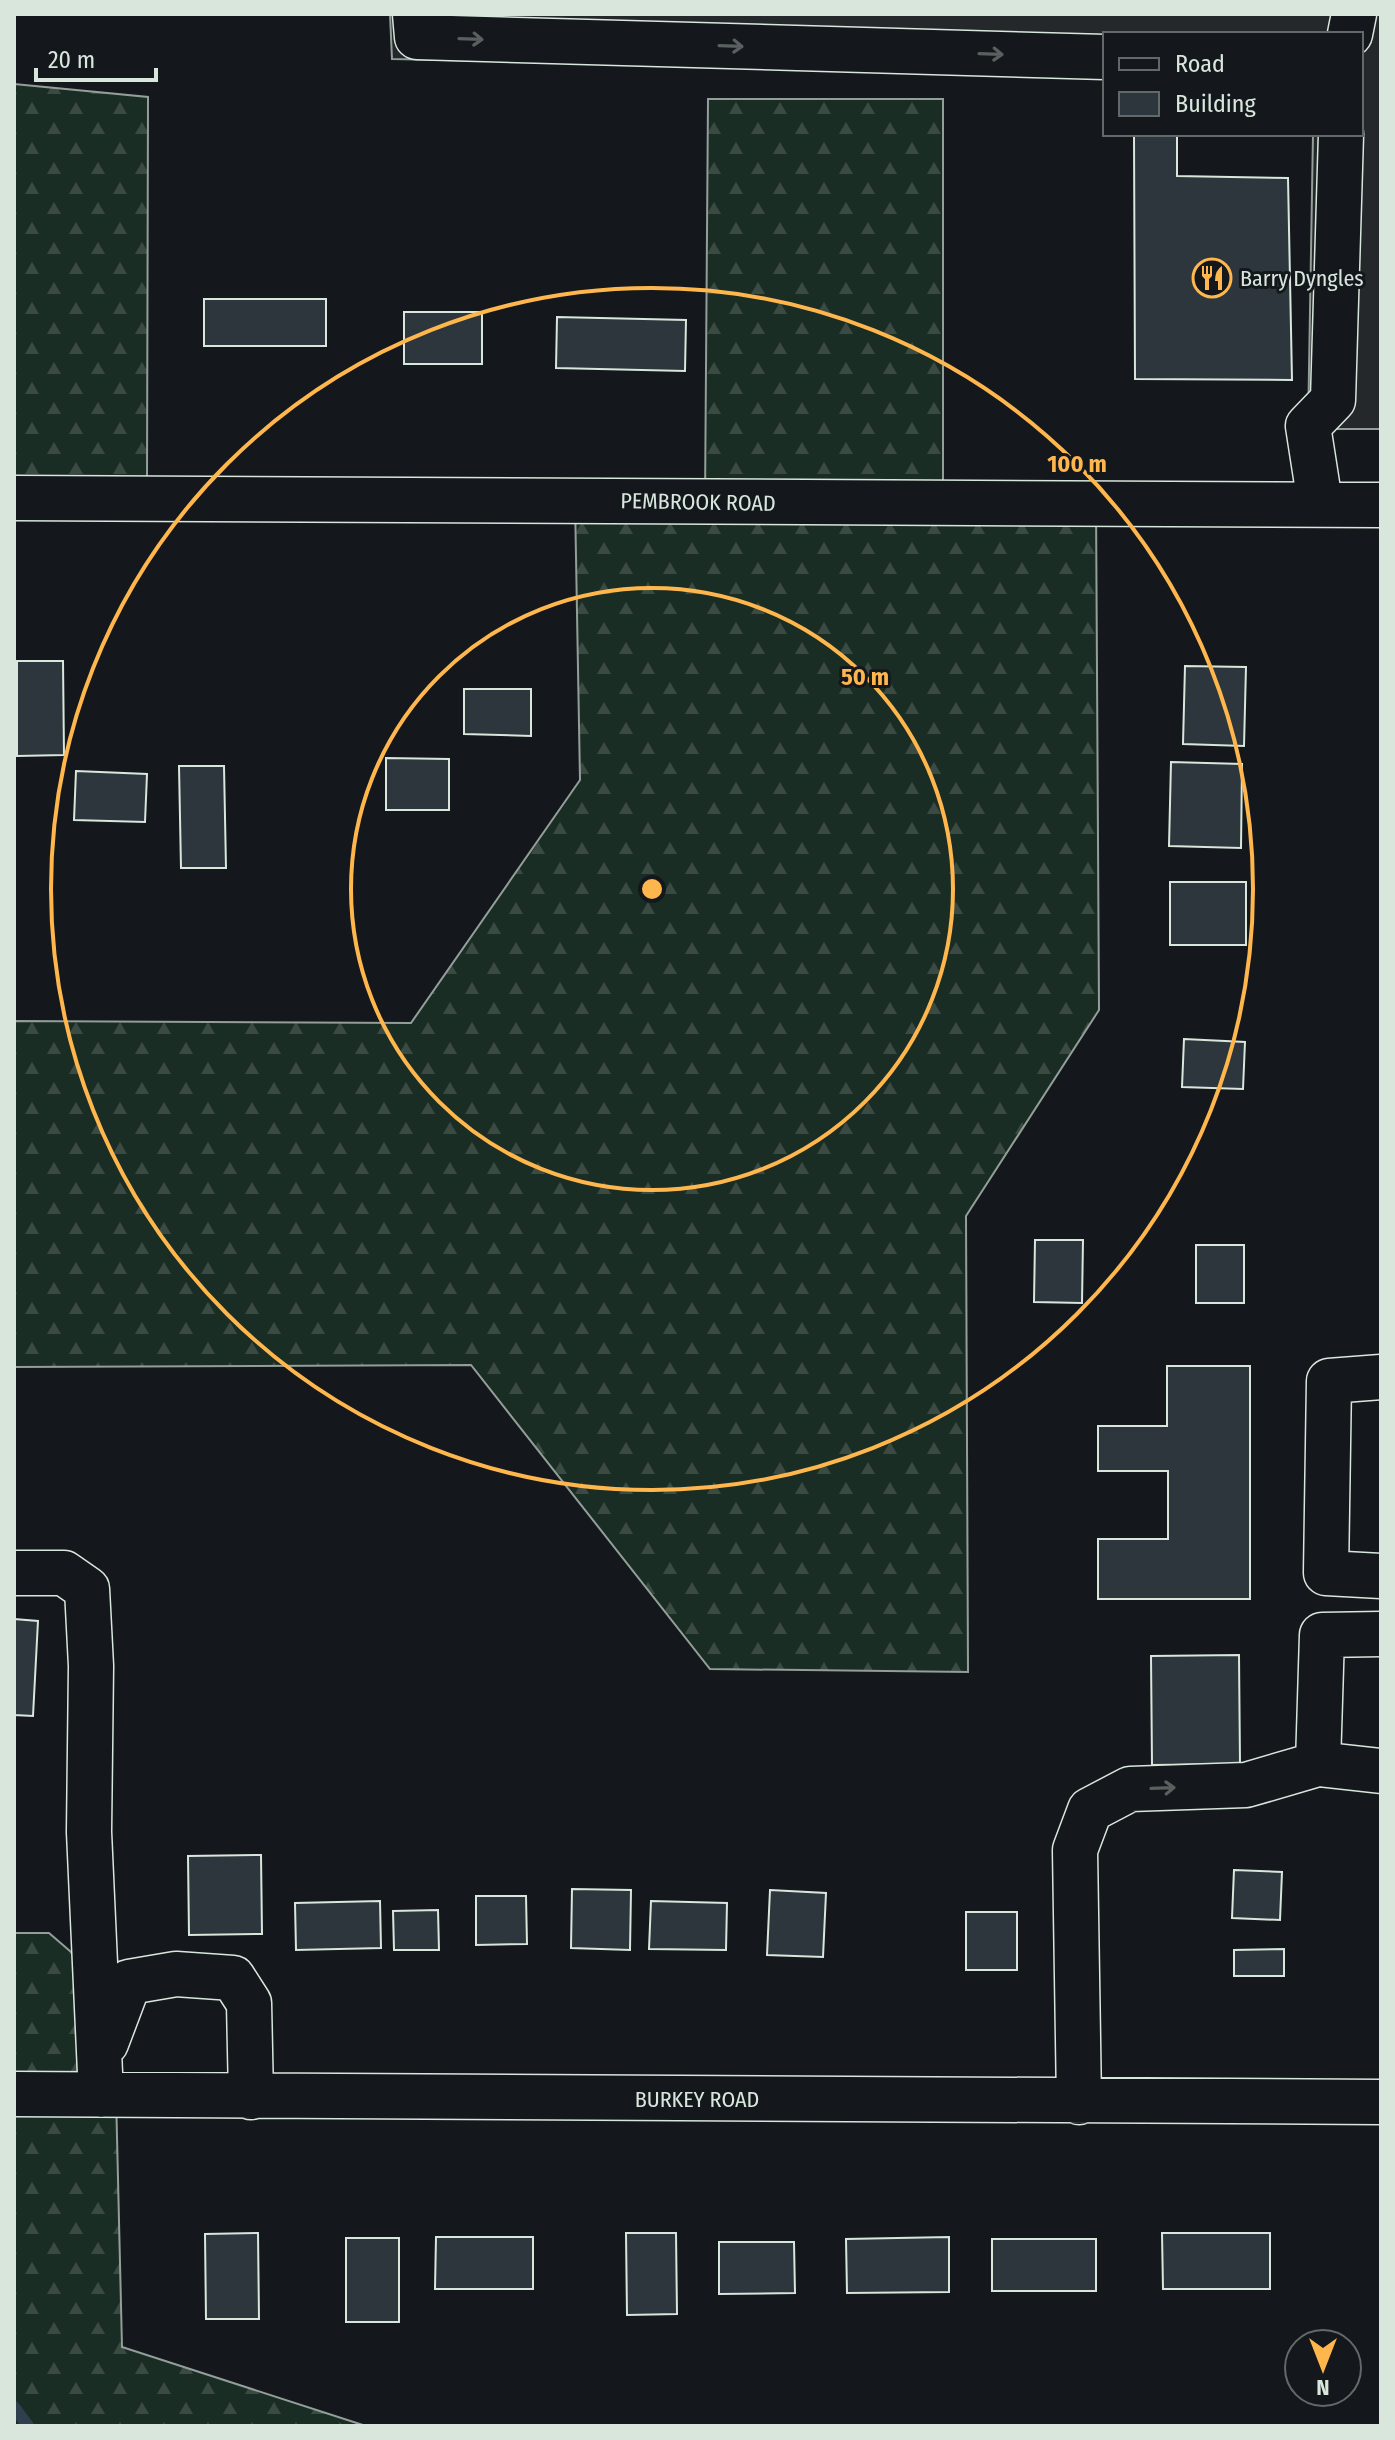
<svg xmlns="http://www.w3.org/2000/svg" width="1395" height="2440" font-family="'Fira Sans Condensed',sans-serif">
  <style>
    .forest { fill: url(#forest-firs); stroke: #939e99; stroke-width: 2 }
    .parking { fill: #24282b; stroke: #939e99; stroke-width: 2 }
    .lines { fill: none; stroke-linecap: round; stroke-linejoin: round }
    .stream { stroke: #2f3f4d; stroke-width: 12 }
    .building { fill: #2c363c; stroke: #d8e6dc; stroke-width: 2 }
    .minor-casing { stroke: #d8e6dc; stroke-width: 47 }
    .minor { stroke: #14181c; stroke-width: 44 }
    .oneway { stroke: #59605f }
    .ring { fill: none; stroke: #ffb74d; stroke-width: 4 }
    .labels { text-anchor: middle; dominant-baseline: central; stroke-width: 6; stroke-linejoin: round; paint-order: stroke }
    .poi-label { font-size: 22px; fill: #d8e6dc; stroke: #14181c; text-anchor: start }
    .street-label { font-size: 22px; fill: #d8e6dc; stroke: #14181c }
    .centre { fill: #ffb74d; stroke: #14181c; stroke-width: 4 }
    .ring-label { font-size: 24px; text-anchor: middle; font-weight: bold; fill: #ffb74d; stroke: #14181c; stroke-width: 6; stroke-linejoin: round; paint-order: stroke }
  </style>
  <defs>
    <pattern id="forest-firs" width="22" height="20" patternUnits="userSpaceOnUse" patternTransform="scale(2)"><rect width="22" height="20" fill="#1a2d24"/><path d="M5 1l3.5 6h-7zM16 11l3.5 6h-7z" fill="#3b4b43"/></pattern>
  </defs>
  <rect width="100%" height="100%" fill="#14181c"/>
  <path class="forest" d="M14,84l134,13 -1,384 -133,-4z
    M708,99h235v405l153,-1 3,507 -133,206 2,456 -258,-3 -239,-304 -457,2v-346l397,2 169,-243 -5,-279 130,1z
    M14,1933h35l36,31 31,131 6,252 244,79h-352z"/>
  <path class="parking" d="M390,14h991v415h-73l5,-295h48v-100h-256v39l-713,-14z"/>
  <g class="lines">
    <path class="stream" d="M14,2407l14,19"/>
  </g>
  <path class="building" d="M1134,134h43v42l111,2 4,202 -157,-1z
    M204,299h122v47h-122z
    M404,312h78v52h-78z
    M557,317l129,3 -1,51 -129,-3z
    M17,661h46l1,94 -47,1z
    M1185,666l61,1 -2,79 -61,-2z
    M464,689h67v47l-67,-2z
    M386,758l63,1v51h-63z
    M1171,762l71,2 -1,84 -72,-2z
    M179,766h45l2,102h-45z
    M76,771l71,3 -2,48 -71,-2z
    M1170,882h76v63h-76z
    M1184,1039l61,3 -2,47 -61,-2z
    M1035,1240h48l-1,63 -48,-1z
    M1196,1245h48v58h-48z
    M1167,1366h83v233h-152v-60h70v-68h-70v-45h69z
    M14,1619l24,2 -5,95 -19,-1z
    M1239,1655l1,109 -88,1 -1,-109z
    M261,1855l1,79 -73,1 -1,-79z
    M1234,1870l48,2 -2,48 -48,-2z
    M572,1889l59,1 -1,60 -59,-2z
    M770,1890l56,3 -3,64 -56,-2z
    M476,1896h50l1,48 -51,1z
    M380,1901l1,47 -85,2 -1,-47z
    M651,1901l76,2 -1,47 -77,-1z
    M438,1910l1,40h-45l-1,-39z
    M966,1912h51v58h-51z
    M1284,1949v27h-50v-26z
    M258,2233l1,86h-53l-1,-85z
    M626,2233h50l1,81 -50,1z
    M1162,2233h108v56h-107z
    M436,2237h97v52h-98z
    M949,2237v55l-102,1 -1,-54z
    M346,2238h53v84h-53z
    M992,2239h104v52h-104z
    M719,2242h75l1,51 -76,1z"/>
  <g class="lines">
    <g class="minor-casing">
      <path id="minor" d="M415,14l2,23 688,20
        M1350,34l4,-20
        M14,498l1367,7
        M1320,503l-12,-77 25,-26 8,-266
        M1381,1377l-52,4 -3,192 55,3
        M14,1573h50l23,16 4,77 -2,166 12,263
        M1318,1764l4,-129 59,-1
        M106,2043l23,-61 47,-8 57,4 16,25 2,94
        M14,2094l1367,8
        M1079,2102l-4,-252 15,-40 40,-21 116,-4 72,-21 63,7"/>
    </g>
    <use href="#minor" class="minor"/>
  </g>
  <defs><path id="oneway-shaft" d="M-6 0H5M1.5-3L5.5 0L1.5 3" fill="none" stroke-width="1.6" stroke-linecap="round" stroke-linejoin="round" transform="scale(2)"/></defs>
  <g class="oneway">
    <use href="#oneway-shaft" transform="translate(471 39) rotate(2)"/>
    <use href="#oneway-shaft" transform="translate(731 46) rotate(2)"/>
    <use href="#oneway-shaft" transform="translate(991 54) rotate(2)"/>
    <use href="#oneway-shaft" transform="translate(1163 1788) rotate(-2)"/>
  </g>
  <g class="ring">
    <circle cx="652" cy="889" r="301"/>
    <circle cx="652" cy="889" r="601"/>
  </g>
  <defs>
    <g id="restaurant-ring" transform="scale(2)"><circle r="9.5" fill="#14181c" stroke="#ffb74d" stroke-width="1.5"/><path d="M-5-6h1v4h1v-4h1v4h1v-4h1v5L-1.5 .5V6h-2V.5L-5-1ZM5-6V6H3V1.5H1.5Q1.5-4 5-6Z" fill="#ffb74d"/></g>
  </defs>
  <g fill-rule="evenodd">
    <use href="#restaurant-ring" x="1212" y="278"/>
  </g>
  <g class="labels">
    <g class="poi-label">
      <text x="1240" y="278">Barry Dyngles</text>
    </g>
    <g class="street-label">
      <text transform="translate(698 502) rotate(1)">PEMBROOK ROAD</text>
      <text x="697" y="2099">BURKEY ROAD</text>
    </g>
  </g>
  <circle cx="652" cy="889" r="12" class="centre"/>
  <g class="ring-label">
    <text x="1077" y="472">100 m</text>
    <text x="865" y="685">50 m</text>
  </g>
  <rect width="1395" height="2440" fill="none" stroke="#d8e6dc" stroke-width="32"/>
  <rect x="1103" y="32" width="260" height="104" fill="#14181c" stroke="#626a69" stroke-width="2"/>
  <rect x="1119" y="58" width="40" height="12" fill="#14181c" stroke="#626a69" stroke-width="2"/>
  <text x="1175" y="72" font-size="24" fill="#d8e6dc">Road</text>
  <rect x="1119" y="92" width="40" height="24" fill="#2c363c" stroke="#626a69" stroke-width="2"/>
  <text x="1175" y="112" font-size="24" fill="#d8e6dc">Building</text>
  <g transform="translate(1323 2368) rotate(180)"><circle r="38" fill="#14181c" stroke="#626a69" stroke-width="2"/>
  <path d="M0-6L14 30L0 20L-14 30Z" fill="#ffb74d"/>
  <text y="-12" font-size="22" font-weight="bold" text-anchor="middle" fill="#d8e6dc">N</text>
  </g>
  <path d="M36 68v12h120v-12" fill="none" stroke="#d8e6dc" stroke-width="4"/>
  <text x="48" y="68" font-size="24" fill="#d8e6dc" stroke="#14181c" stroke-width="6" paint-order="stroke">20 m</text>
</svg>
